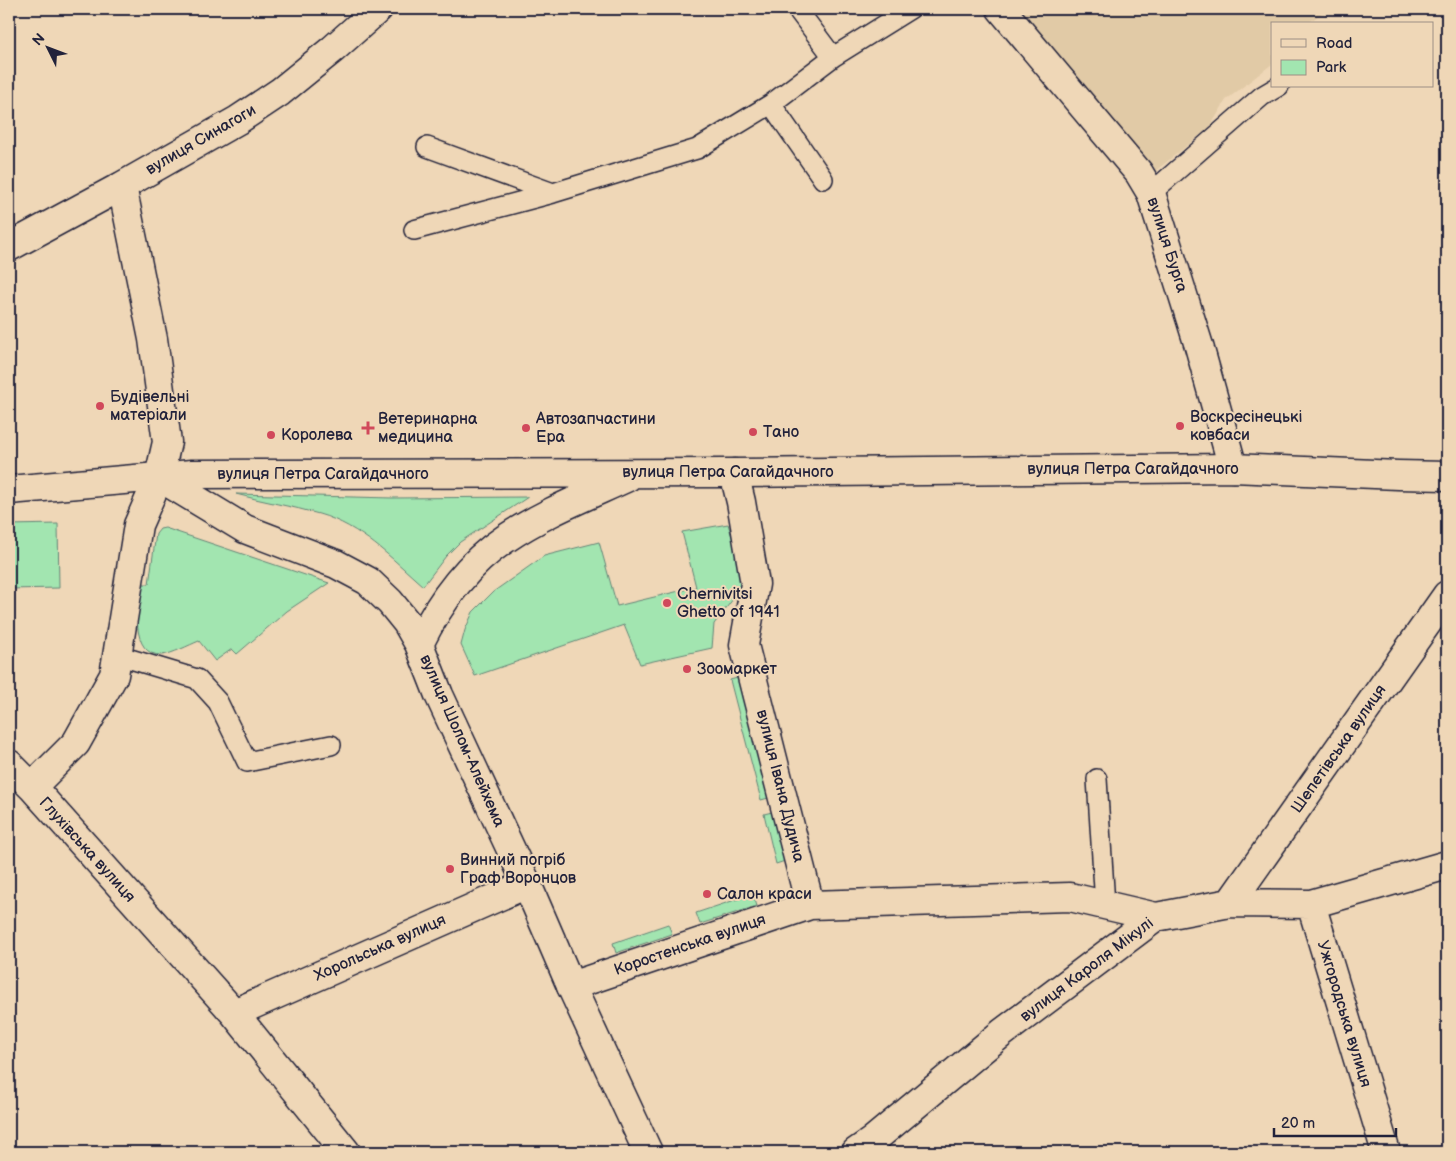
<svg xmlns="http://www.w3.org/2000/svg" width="1456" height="1161" font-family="'Balsamiq Sans',sans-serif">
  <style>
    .built { fill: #e1caa6 }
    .green { fill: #a2e5b0; stroke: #628476 }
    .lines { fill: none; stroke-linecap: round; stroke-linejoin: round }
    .lane-casing { stroke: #22223b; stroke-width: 22 }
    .street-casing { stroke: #22223b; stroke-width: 31 }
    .primary-casing { stroke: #22223b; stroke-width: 31 }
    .lane { stroke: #efd7b7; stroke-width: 19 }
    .street { stroke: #efd7b7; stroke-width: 28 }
    .primary { stroke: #efd7b7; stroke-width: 28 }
    .poi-dot { fill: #d1495b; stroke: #efd7b7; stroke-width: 2 }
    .labels { text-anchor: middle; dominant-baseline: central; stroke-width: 4; stroke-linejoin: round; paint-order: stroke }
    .street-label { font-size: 16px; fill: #22223b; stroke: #efd7b7 }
    .poi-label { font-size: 16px; fill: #22223b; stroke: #efd7b7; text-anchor: start }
  </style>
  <rect width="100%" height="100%" fill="#efd7b7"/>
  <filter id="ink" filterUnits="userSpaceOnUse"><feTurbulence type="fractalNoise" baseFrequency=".02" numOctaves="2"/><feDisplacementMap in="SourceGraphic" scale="10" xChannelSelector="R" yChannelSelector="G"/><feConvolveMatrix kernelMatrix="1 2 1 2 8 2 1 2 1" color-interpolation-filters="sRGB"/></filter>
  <g filter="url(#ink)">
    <path class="built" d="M995,9h332l-20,15h-35v40l-46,36 -16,27 -71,57z"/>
    <path class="green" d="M236,494l156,4 136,-1 -68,45 -14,14 -23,30c-32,-28 -62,-60 -104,-72 -27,-8 -55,-12 -83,-20z
      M58,524l1,64 -50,1v-64z
      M728,524l18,58 -32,42 -2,24 -72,16 -16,-39 -149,51 -14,-31 4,-15 8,-18 20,-20 51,-36 55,-14 18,64 79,-19 -14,-55z
      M165,528l164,55 -42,28 -50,43 -5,-5 -17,12 -16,-20c-10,4 -27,13 -37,14 -33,1 -24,-51 -23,-71h10l7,-50 4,-5z
      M741,677l31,120 -11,3 -31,-120z
      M776,811l12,49 -12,4 -12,-50z
      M753,894l4,12 -57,18 -4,-11z
      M668,924l4,10 -56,19 -3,-10z"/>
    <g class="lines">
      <g class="lane-casing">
        <path id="lane" d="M797,9l36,48
          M771,104l52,75
          M427,147l126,46
          M1151,193l111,-97 17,-10
          M414,230l139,-37 144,-44 74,-45 62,-47 77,-48
          M117,655l80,24 21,23 29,60 84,-17
          M1097,779l8,126"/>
      </g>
      <g class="street-casing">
        <path id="street" d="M1001,9l138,164 12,20 48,153 34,122
          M122,186l31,153 14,103 -8,35 -21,48 -24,150 -38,68 -44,44 202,226 112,139
          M9,247l113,-61 116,-66 42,-28 53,-43 45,-40
          M734,473l7,29 14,82 -11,61 66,260 260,-8 86,20
          M9,764l23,23
          M1230,903l217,-308
          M1311,904l75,248
          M571,986l239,-81
          M234,1013l293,-129
          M856,1152l16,-11 130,-108 154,-116 74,-14 81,1 136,-39"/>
      </g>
      <g class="primary-casing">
        <path id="primary" d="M159,477l86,52 91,35 32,17 22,21 17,21 12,21 20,51 88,189 44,102 77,166
          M9,490l183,-16 542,-1 499,-5 165,7 49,1
          M419,644c20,-41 47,-79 86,-105 38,-26 82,-43 123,-62"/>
      </g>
      <use href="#lane" class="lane"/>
      <use href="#street" class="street"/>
      <use href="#primary" class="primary"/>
    </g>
  </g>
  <g class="poi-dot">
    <circle cx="100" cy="406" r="5"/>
    <circle cx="1180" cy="426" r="5"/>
    <path d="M365.5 420.5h5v5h5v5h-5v5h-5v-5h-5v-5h5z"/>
    <circle cx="526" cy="428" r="5"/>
    <circle cx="753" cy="432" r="5"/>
    <circle cx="271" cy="435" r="5"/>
    <circle cx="667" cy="603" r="5"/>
    <circle cx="687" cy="669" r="5"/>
    <circle cx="450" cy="869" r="5"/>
    <circle cx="707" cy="894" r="5"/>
  </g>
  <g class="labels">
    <g class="street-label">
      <text transform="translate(201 140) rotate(-30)">вулиця Синагоги</text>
      <text transform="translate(1167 245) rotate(72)">вулиця Бурга</text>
      <text x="1133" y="469">вулиця Петра Сагайдачного</text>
      <text x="728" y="472">вулиця Петра Сагайдачного</text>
      <text x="323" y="474">вулиця Петра Сагайдачного</text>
      <text transform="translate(462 741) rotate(66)">вулиця Шолом-Алейхема</text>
      <text transform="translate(1339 749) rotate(-55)">Шепетівська вулиця</text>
      <text transform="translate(780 786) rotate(76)">вулиця Івана Дудича</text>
      <text transform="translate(87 850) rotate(48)">Глухівська вулиця</text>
      <text transform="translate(690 945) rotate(-19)">Коростенська вулиця</text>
      <text transform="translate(380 948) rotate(-24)">Хорольська вулиця</text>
      <text transform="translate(1087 970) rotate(-37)">вулиця Кароля Мікулі</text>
      <text transform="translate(1344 1014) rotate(73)">Ужгородська вулиця</text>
    </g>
    <g class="poi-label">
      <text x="110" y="397">Будівельні<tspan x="110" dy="18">матеріали</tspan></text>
      <text x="1190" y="417">Воскресінецькі<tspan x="1190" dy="18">ковбаси</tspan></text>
      <text x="378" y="419">Ветеринарна<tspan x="378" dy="18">медицина</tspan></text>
      <text x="536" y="419">Автозапчастини<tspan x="536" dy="18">Ера</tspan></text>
      <text x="763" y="432">Тано</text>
      <text x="281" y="435">Королева</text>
      <text x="677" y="594">Chernivitsi<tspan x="677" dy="18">Ghetto of 1941</tspan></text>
      <text x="697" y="669">Зоомаркет</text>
      <text x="460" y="860">Винний погріб<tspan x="460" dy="18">Граф Воронцов</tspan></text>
      <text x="717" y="894">Салон краси</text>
    </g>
  </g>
  <rect width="1456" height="1161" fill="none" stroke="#efd7b7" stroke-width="30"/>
  <rect x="15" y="15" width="1426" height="1131" fill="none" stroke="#22223b" stroke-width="2" filter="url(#ink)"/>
  <rect x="1271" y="22" width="162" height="65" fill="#efd7b7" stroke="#9d8f85"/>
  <rect x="1281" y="39" width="25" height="8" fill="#efd7b7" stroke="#9d8f85"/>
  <text x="1316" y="48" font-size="15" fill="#22223b">Road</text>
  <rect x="1281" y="60" width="25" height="15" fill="#a2e5b0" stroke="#9d8f85"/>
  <text x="1316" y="72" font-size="15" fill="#22223b">Park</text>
  <g transform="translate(48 48) rotate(312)" stroke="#efd7b7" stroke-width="4" paint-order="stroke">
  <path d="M0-4L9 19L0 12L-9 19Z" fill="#22223b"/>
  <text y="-8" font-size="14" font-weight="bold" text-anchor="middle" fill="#22223b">N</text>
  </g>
  <path d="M1274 1128v8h122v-8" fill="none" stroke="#22223b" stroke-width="2.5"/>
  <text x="1281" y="1128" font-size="15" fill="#22223b" stroke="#efd7b7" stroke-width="4" paint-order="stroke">20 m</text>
</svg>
